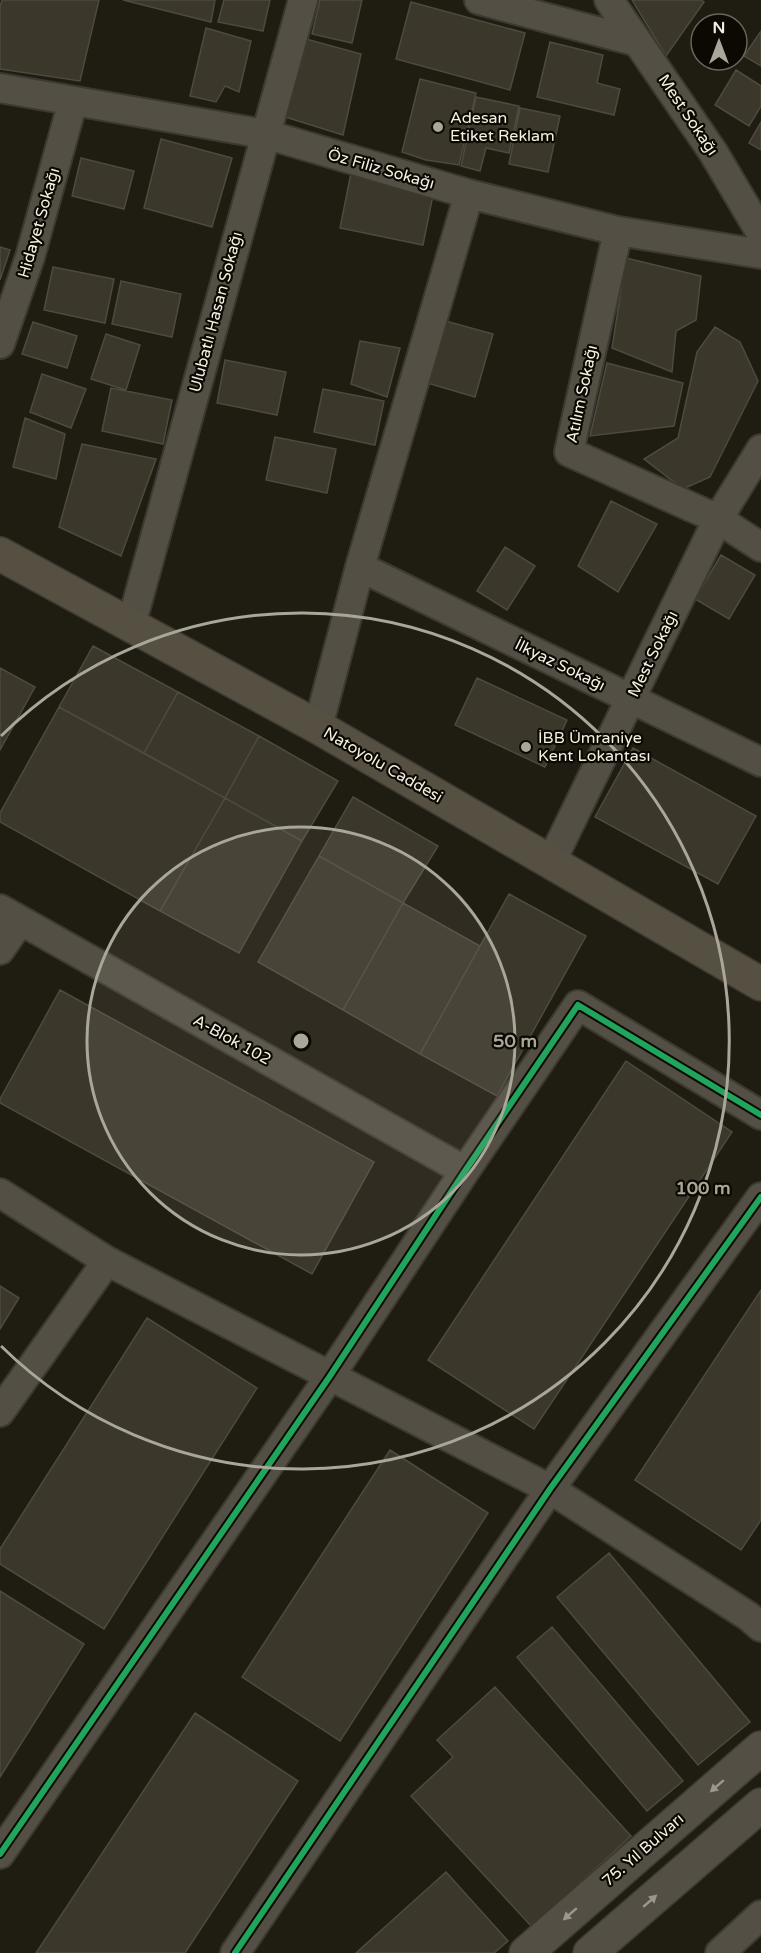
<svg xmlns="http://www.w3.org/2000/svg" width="761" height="1953" font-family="'Varela Round',sans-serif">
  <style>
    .building { fill: #3b372b; stroke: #4d4a41; stroke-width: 1.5 }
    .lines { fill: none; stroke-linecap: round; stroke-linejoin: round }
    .minor-casing { stroke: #3c3930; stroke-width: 32 }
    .tertiary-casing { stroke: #3c3930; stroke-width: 36 }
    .secondary-casing { stroke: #3c3930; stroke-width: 36 }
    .minor { stroke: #534f44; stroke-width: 28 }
    .tertiary { stroke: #534f44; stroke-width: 33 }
    .secondary { stroke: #555042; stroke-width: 33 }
    .cycleway-casing { stroke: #0c0903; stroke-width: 10 }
    .cycleway { stroke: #20a55d; stroke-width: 6 }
    .oneway { fill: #9b978c }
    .ring { fill: none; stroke: #a9a69a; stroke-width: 3 }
    .poi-dot { fill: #a9a69a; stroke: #0c0903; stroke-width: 2 }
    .labels { text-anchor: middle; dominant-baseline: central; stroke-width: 4.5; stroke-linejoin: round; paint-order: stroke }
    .street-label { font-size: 16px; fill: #f4f0e4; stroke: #0c0903 }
    .poi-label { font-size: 16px; fill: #f4f0e4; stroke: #0c0903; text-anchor: start }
    .centre { fill: #a9a69a; stroke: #0c0903; stroke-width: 3 }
    .ring-label { font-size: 18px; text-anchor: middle; font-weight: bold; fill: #a9a69a; stroke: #0c0903; stroke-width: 4.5; stroke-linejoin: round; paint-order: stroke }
  </style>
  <rect width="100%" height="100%" fill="#1f1c12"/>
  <path class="building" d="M2,0h97l-19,81 -80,-12v-62z
    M123,0h92l-4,22z
    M224,0h46l-7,31 -45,-9z
    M320,0h42l-10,43 -40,-9z
    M632,0h69l3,2 -38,54z
    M411,2l114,31 -15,57 -114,-31z
    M206,28l45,13 -12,51 -14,-6 -9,16 -26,-6z
    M761,31v35l-17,-10z
    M306,39l55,15 -18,81 -61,-19z
    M550,42l53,13 -6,28 23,6 -6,26 -77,-18z
    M736,70l25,16v20l-12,20 -34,-21z
    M420,79l56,14 -17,72 -33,-5 -24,-8z
    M476,97l43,9 -10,47 -23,-5 -6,23 -19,-5z
    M520,108l40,8 -12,56 -39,-8z
    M761,122v28l-12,-7z
    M161,139l71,19 -20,69 -68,-19z
    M81,158l53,13 -10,38 -52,-13z
    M351,173l83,17 -11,55 -83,-17z
    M0,247l10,3 -10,30z
    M626,258l75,18 -5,44 -20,11 -4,41 -60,-24z
    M53,267l61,12 -9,44 -61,-13z
    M121,281l60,13 -9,43 -60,-13z
    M442,320l51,14 -18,63 -51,-15z
    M33,322l44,14 -10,32 -45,-14z
    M715,327l25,15 18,39 -48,96 -27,12 -39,-30 34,-21 19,-86z
    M106,334l34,11 -14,45 -35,-11z
    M360,341l40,7 -13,49 -36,-13z
    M225,360l61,12 -9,43 -60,-12z
    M607,363l76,20 -9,43 -84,10z
    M42,374l44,15 -15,39 -41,-16z
    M111,388l61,12 -9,44 -61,-13z
    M323,389l61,12 -9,44 -61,-13z
    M25,418l40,16 -9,45 -43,-12z
    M275,437l61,12 -9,44 -61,-13z
    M82,444l74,15 -35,97 -62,-29z
    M611,501l46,23 -39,68 -40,-26z
    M505,547l30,19 -28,44 -30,-19z
    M721,555l34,20 -26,44 -34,-20z
    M93,646l85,46 -34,61 -85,-46z
    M0,668l35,19 -35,63z
    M477,678l90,42 -22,47 -90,-42z
    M178,692l81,44 -34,62 -81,-45z
    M59,707l166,91 -65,113 -160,-89v-9z
    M259,736l79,45 -36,60 -77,-43z
    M633,748l123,68 -38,68 -123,-67z
    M353,797l85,49 -35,57 -84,-47z
    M225,798l77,43 -63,112 -79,-42z
    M319,856l84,47 -60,107 -85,-48z
    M509,894l77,42 -89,160 -77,-42z
    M403,903l77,43 -60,108 -77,-44z
    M60,990l314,172 -62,112 -312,-171v-4z
    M626,1061l106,71 -198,297 -106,-69z
    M0,1286l19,12 -19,31z
    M761,1290v230l-20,30 -106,-70z
    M147,1318l110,70 -153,241 -104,-65v-15z
    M390,1450l98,63 -148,228 -98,-64z
    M609,1553l141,169 -52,43 -141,-168z
    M0,1591l84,53 -84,133z
    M552,1627l131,154 -36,30 -130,-154z
    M495,1687l136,149 -99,91 -121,-131 42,-39 -16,-17z
    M195,1713l103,68 -113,172h-149z
    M446,1872l62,69 -14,12h-138z"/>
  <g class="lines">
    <g class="minor-casing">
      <path id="minor" d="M479,0l159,42
        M609,0l104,152 48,81
        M0,88l265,46 204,60 149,37 143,23
        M618,231l-49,221 149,67 43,28
        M0,344l30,-87 43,-156
        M360,567l401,195
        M131,625l172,-625
        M318,727l42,-160 109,-373
        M551,862l167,-343 43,-70
        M0,909l465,262
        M0,950l20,-29
        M0,1193l107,68 443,228 198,127 13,11
        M0,1412l107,-151
        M0,1854l330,-478 135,-205 113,-166 183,110
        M235,1953l315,-464 211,-292
        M720,1953l41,-38"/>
    </g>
    <g class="tertiary-casing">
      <path id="tertiary" d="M526,1953l235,-205
        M590,1953l171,-148"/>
    </g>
    <g class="secondary-casing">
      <path id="secondary" d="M0,554l318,173 443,257"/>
    </g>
    <use href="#minor" class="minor"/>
    <use href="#tertiary" class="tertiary"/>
    <use href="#secondary" class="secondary"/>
    <g class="cycleway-casing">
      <path id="cycleway" d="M0,1854l330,-478 135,-205 113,-166 183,110
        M235,1953l315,-464 211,-292"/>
    </g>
    <use href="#cycleway" class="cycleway"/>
  </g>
  <defs><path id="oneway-solid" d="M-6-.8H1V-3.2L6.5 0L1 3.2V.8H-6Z" transform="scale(1.5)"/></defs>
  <g class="oneway">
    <use href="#oneway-solid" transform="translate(717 1786) rotate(139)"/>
    <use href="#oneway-solid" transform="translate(650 1901) rotate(-41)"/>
    <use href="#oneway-solid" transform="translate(570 1914) rotate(139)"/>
  </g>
  <circle cx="301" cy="1041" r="214" fill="#a9a69a" fill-opacity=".12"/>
  <g class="ring">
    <circle cx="301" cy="1041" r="214"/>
    <path d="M1 736A428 428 0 1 1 1 1346"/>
  </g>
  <g class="poi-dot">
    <circle cx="438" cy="127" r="6"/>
    <circle cx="526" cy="747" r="6"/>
  </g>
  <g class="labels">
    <g class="street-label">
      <text transform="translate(688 115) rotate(56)">Mest Sokağı</text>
      <text transform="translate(381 169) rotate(16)">Öz Filiz Sokağı</text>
      <text transform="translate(39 223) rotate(-74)">Hidayet Sokağı</text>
      <text transform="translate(216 312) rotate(-75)">Ulubatlı Hasan Sokağı</text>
      <text transform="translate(582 394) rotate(-78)">Atılım Sokağı</text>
      <text transform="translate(653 654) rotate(-64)">Mest Sokağı</text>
      <text transform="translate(560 665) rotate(26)">İlkyaz Sokağı</text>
      <text transform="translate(383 765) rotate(30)">Natoyolu Caddesi</text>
      <text transform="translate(232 1040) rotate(29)">A-Blok 102</text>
      <text transform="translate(643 1850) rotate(-41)">75. Yıl Bulvarı</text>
    </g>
    <g class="poi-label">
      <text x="450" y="118">Adesan<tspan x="450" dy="18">Etiket Reklam</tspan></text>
      <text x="538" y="738">İBB Ümraniye<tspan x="538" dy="18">Kent Lokantası</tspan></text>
    </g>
  </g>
  <circle cx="301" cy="1041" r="9" class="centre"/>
  <g class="ring-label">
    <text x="515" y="1047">50 m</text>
    <text x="703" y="1194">100 m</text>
  </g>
  <g transform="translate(719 42)"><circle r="28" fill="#0c0903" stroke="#69655d" stroke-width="1.5"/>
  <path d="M0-4.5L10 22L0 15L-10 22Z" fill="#a9a69a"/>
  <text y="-9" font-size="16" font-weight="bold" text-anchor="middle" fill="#f4f0e4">N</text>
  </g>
</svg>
